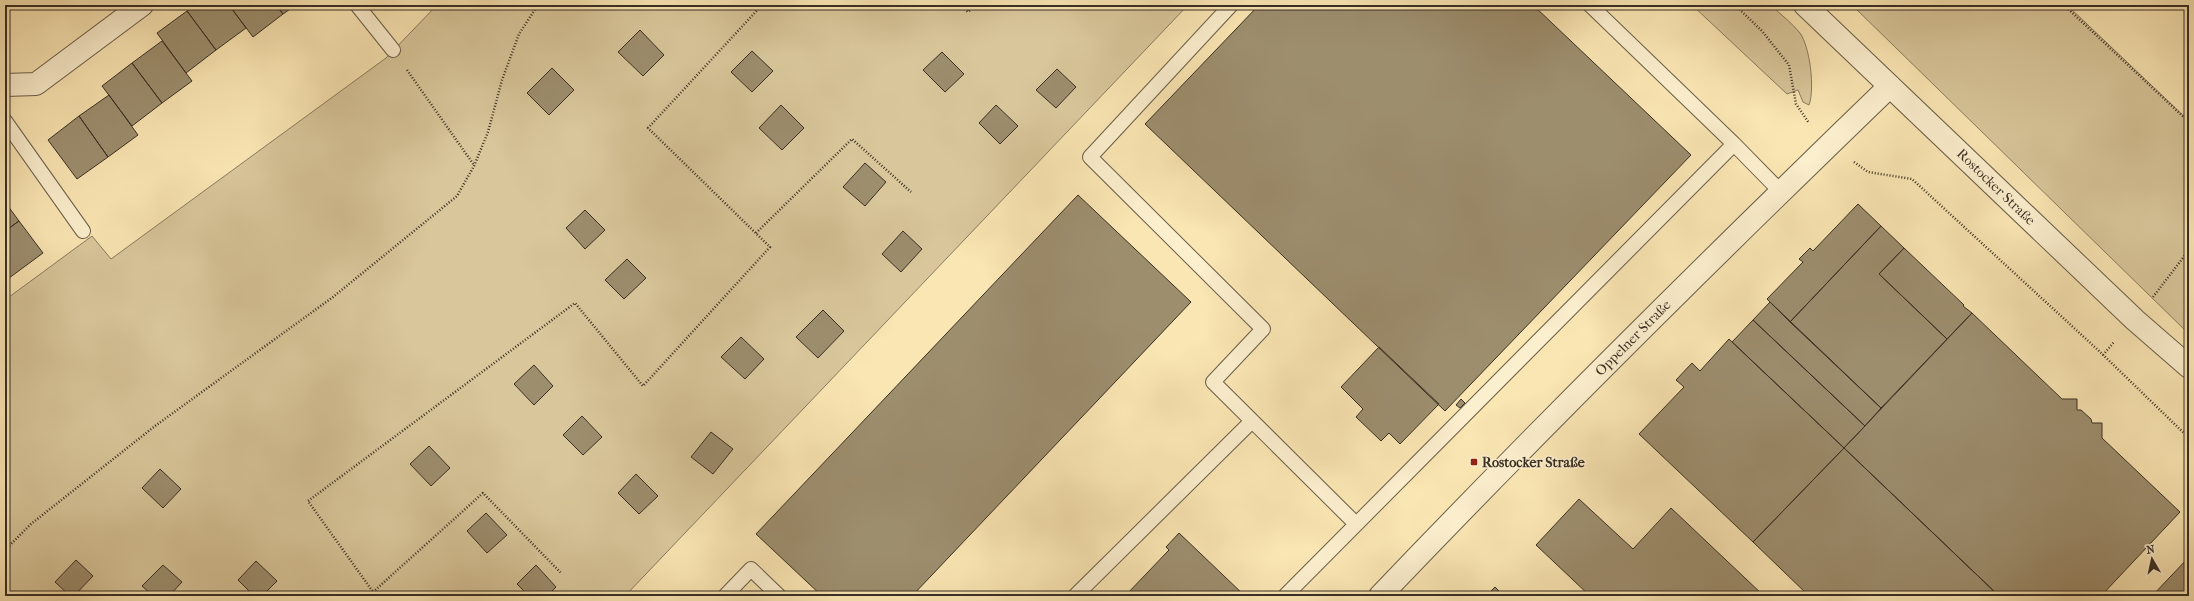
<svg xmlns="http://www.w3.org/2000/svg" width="2194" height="601" font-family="'IM FELL French Canon',serif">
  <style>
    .green { fill: #d9c79b; stroke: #897b60 }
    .building { fill: #9d8e6e; stroke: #392f24 }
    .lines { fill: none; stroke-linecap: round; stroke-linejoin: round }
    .lane-casing { stroke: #695d48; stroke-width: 16 }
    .street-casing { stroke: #695d48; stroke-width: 24 }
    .path { stroke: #392f24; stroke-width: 2.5; stroke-dasharray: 1 2; stroke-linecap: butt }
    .lane { stroke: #fcefce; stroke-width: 14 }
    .street { stroke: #fcefce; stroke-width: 22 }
    .poi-dot { fill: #8f2418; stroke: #fcefce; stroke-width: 1.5 }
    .labels { text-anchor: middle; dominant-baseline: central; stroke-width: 3; stroke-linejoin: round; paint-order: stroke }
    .street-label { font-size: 14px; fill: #392f24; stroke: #fcefce }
    .poi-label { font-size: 14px; font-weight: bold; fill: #392f24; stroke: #fcefce; text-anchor: start }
  </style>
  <rect width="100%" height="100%" fill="#fae6b3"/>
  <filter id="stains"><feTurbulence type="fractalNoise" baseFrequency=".005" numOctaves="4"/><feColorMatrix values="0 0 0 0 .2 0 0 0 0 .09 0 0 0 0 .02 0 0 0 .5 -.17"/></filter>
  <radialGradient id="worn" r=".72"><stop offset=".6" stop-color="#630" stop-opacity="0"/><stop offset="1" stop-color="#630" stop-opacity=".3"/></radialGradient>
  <path class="green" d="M437,5h751l-563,591h-620v-296l87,-64 19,23 275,-201z
    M1692,5h79c9,9 21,18 29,28 10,14 15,56 9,72l-6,-3 -5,-12 -11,4z
    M1852,5h215l122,116v213z"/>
  <path class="building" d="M5,5h11l-11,8z
    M195,5h34l17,23 -30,22 -29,-39z
    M229,5h47l7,9 -30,23z
    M276,5h20l-13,9z
    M1259,5h274l158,150 -246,256 -300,-287z
    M187,11l29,39 -30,23 -29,-40z
    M640,30l24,25 -21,21 -25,-24z
    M162,41l30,40 -30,22 -30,-40z
    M752,51l21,20 -21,21 -21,-20z
    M942,52l22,22 -19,18 -22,-22z
    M132,63l30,40 -30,23 -30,-40z
    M552,68l22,22 -25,25 -22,-22z
    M1057,69l19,18 -20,21 -20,-18z
    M109,95l29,40 -30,22 -29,-41z
    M781,105l23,23 -22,22 -23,-22z
    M996,105l22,21 -18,18 -21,-21z
    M79,116l29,41 -31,22 -29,-39z
    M865,163l21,19 -21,24 -22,-19z
    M1078,195l113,107 -279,294h-90l-66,-62z
    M5,202l14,19 -14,10z
    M1858,204l23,22 -91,96 -23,-23 36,-37 -4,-3 11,-11 3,3z
    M585,210l20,20 -20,19 -19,-21z
    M19,221l24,32 -38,28v-50z
    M1881,226l23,22 -25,26 68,65 -66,69 -91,-86z
    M903,231l19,18 -21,23 -19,-18z
    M1904,248l60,57 -1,1 9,7 -25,26 -68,-65z
    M627,259l19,19 -22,21 -19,-19z
    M1770,302l111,106 -16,18 -112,-106z
    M823,310l21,21 -26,27 -22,-21z
    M1972,313l90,86h15v11h4l10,9 1,4h10v15l78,74 -79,84h-102l-155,-148z
    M1753,320l112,106 -21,22 -112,-106z
    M741,337l23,22 -19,20 -24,-22z
    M1729,339l115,109 -91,94 -114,-108 45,-47 -8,-7 16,-17 8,8z
    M1379,347l60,57 -39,40 -11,-11 -8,8 -25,-24 7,-8 -22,-22z
    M534,365l19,21 -19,19 -20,-21z
    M1461,399l4,4 -5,5 -4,-3z
    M582,416l20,21 -19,18 -20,-20z
    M711,432l22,17 -20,25 -22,-17z
    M429,446l21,22 -19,18 -21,-22z
    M1844,448l155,148h-190l-56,-54z
    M160,469l21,20 -18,19 -21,-20z
    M636,474l22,22 -19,18 -21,-21z
    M1579,499l54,50 38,-41 93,88h-174l-54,-51z
    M486,513l21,22 -20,18 -20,-22z
    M1179,533l66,63h-120l44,-46 -3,-3z
    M2189,557v39h-37z
    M76,560l17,16 -19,20h-4l-15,-14z
    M256,561l21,20 -15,15h-8l-16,-16z
    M163,565l19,17 -13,14h-16l-11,-10z
    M536,565l20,22 -9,9h-18l-12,-12z
    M1495,587l9,9h-18z"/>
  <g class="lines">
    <g class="lane-casing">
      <path id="lane" d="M357,5l36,45
        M1231,5l-141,152 173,172 -50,53 143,142
        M1590,5l144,139
        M5,121l78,110
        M725,596l26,-27 28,27
        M1075,596l177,-175
        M1285,596l449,-452 46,47"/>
    </g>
    <g class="street-casing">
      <path id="street" d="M1805,5l330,315 54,47
        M5,85l31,-1 106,-79
        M1380,596c166,-174 337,-343 510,-510"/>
    </g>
    <path class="path" d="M960,5l8,7 7,-7
      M1735,5l27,26 27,34 7,39 13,19
      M2064,5l125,117
      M407,70l67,95
      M1854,162l14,10 44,7 186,171 91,88
      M756,233l96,-94 59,53
      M2153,297l36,-47
      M2103,355l11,-13
      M5,550l26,-26 124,-98 178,-129 124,-101 17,-30 14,-34 14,-52 17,-46 19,-29
      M373,592l110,-99 78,80
      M122,595l1,1
      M376,596l-68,-95 267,-198 68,83 127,-139 -122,-119 114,-123"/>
    <use href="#lane" class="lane"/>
    <use href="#street" class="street"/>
  </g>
  <rect class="poi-dot" x="1470" y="458" width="8" height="8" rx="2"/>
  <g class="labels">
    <g class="street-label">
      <text transform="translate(1996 187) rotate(44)">Rostocker Straße</text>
      <text transform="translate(1633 338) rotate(-45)">Oppelner Straße</text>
    </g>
    <g class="poi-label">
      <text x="1482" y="462">Rostocker Straße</text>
    </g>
  </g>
  <rect width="2194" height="601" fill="none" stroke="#fae6b3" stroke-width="20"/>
  <rect x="6" y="6" width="2182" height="589" fill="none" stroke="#392f24" stroke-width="2"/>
  <rect x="10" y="10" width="2174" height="581" fill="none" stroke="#392f24"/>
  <g transform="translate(2152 559) rotate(351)" stroke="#fcefce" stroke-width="3" paint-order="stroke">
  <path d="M0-3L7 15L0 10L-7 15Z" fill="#392f24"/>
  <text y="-6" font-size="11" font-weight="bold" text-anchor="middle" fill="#392f24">N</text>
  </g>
  <rect width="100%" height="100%" filter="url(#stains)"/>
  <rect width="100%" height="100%" fill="url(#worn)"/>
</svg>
